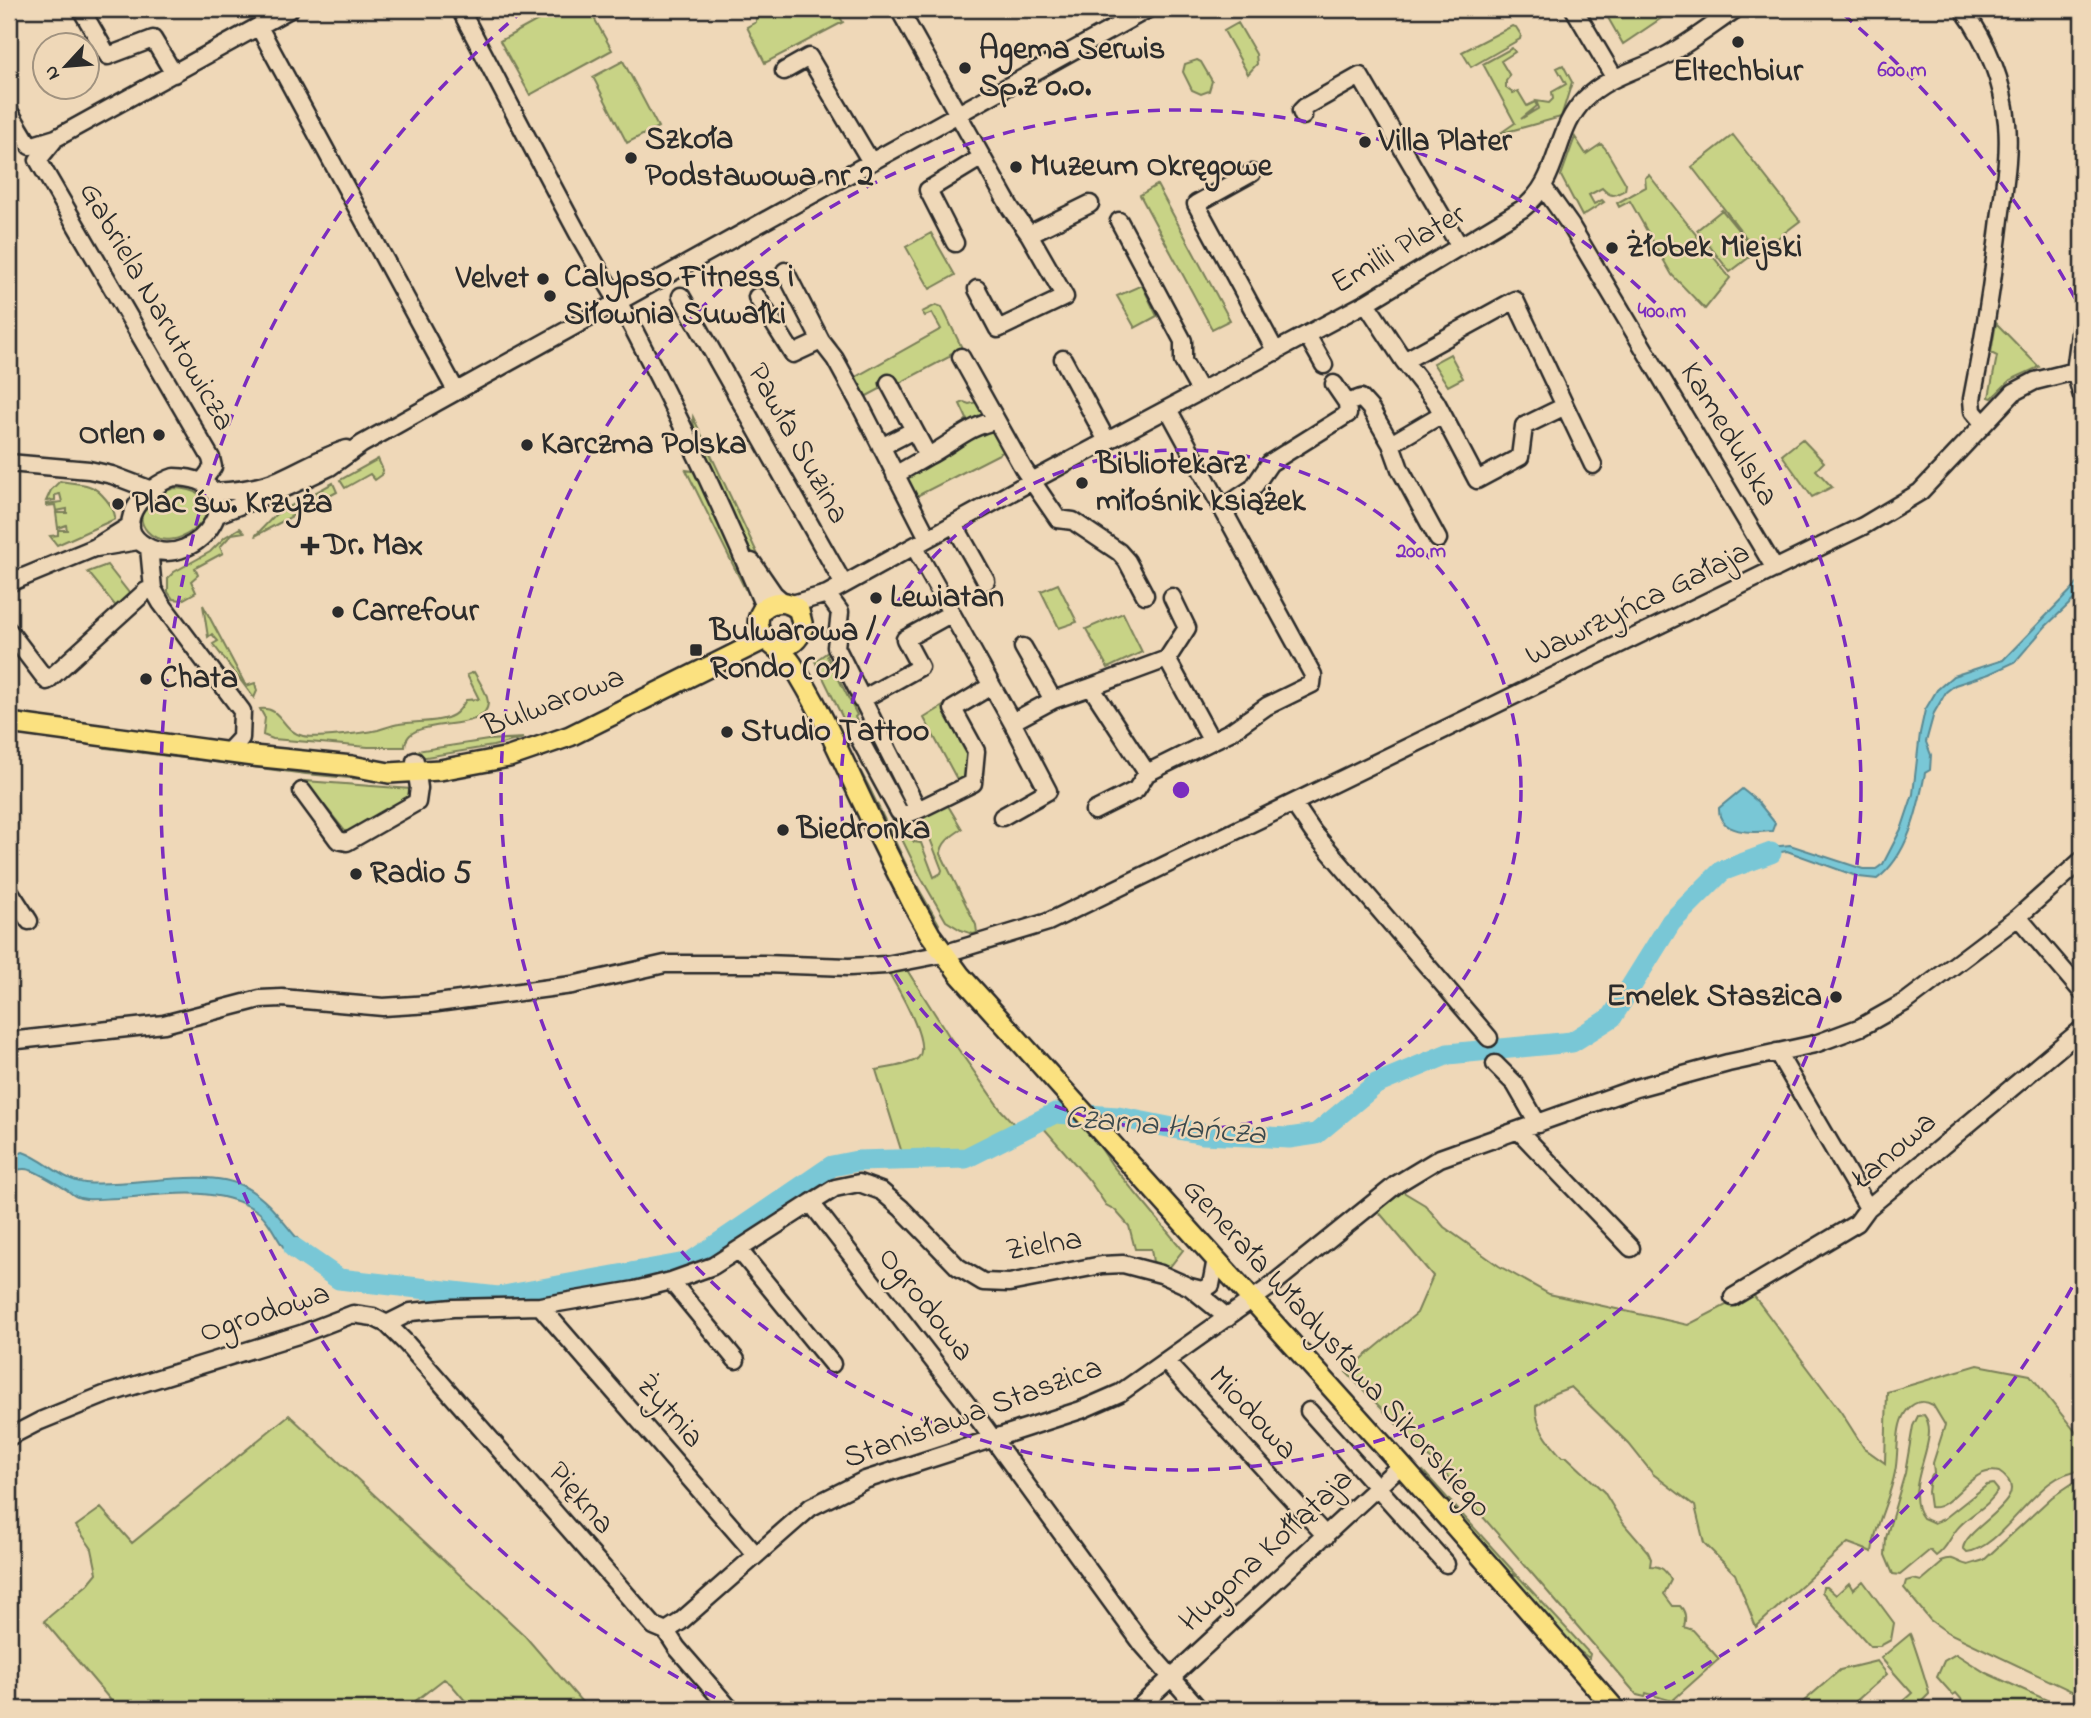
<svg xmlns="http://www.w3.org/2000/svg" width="2091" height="1718" font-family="'Indie Flower',sans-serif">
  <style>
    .green { fill: #c8d386; stroke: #7a7f58; stroke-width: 2 }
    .water { fill: #79c7d6; stroke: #5a8992; stroke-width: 2 }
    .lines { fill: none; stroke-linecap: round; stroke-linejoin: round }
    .river { stroke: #79c7d6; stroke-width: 21 }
    .minor-casing { stroke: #2b2b2b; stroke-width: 21 }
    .major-casing { stroke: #2b2b2b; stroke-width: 24 }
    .minor { stroke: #efd8b8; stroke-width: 16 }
    .major { stroke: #fbe180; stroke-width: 19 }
    .ring { fill: none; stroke: #7b2cbf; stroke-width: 3.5; stroke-dasharray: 12 9 }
    .poi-dot { fill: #2b2b2b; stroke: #efd8b8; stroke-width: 2.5 }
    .labels { text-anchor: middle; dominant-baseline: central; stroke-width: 5; stroke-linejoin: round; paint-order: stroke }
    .poi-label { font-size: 32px; font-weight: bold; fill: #2b2b2b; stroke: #efd8b8; text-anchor: start }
    .street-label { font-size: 32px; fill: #2b2b2b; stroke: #efd8b8 }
    .water-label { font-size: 33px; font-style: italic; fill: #3b4a4d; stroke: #efd8b8 }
    .centre { fill: #7b2cbf; stroke: #efd8b8; stroke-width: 3.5 }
    .ring-label { font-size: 21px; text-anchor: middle; font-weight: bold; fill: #7b2cbf; stroke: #efd8b8; stroke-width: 5; stroke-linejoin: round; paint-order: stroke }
  </style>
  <rect width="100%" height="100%" fill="#efd8b8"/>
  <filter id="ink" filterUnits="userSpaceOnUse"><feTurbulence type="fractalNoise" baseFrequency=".0143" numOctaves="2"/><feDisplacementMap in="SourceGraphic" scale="14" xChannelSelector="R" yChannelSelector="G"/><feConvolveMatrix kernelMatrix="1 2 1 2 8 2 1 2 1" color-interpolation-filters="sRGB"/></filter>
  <g filter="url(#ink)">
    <path class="green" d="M558,9h31l23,41 -82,45 -30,-54z
      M761,9h74l8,13 -78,41 -18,-36 9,-5v-10z
      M1603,9h72l-52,35z
      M1238,23l18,31 1,10 -9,10 -24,-43z
      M1512,26l4,1 5,8 -1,4 -49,28 -9,-15z
      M1512,48l3,4 -14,9 9,15 -4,5v7l7,5 5,-2 9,15 8,-4 2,4 -16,13 18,-11 -3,-7 13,2 4,-4 -1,-7 14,-8 -9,-16 6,-3 9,17 -11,35 -62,17 16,-11 -32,-59z
      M1197,60l4,2 11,19 -3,10 -8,3 -9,-4 -9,-18 2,-8z
      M623,61l35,66 -31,16 -34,-66z
      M1733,135l67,86 -42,32 -66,-86z
      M1575,137l11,17 15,-10 4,4 21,36 -1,6c-11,6 -14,8 -23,-2l-13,7 5,9 8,-4 2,2 -22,14 -21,-40z
      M1649,175l81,103 -25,31 -33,-34 -42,-74 -11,6 -2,-4 29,-16 -1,-9z
      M1157,185l73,135 -18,9 -72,-134z
      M1722,210l34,42 -26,20 -33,-42z
      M931,233l24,42 -25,14 -24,-42z
      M1142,285l15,31 -22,12 -18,-32z
      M936,305l6,2 20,41 -12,6 -1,3 -53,28 -5,-9 -10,5 1,7 -19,10 -9,-20 87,-49 -9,-16 -7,3 -3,-4z
      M1996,323l43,44 -29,13 -18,18 -3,-1 8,-41 -6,-3z
      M1450,354l13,24 -15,8 -15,-23z
      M981,401l24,50 -90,46 -13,-21 61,-31 7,-7 -1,-10 -4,-7 2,-2 -7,-15 4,-2 5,2z
      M693,417l75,159c-17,-18 -77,-137 -75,-159z
      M1802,439l22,23 -8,8 16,17 -20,10 -30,-42z
      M378,459l5,11 -1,5 -7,5 -5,-6 -25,14 -5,-8z
      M686,470l7,1 3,3 55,114 -6,1z
      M60,481c9,2 20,2 29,5 10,3 27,22 26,33l-58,26 -7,-9 8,-1v-5h9l-1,-5 -8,3 -2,-15h11v-4l-11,2 -1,-6 -9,1v-2l16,-2 -2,-8 -5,1v5l-9,1 5,-11z
      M333,483l4,9 -82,44 21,-22z
      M175,488c19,1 36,6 31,29 -46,58 -101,-11 -31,-29z
      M240,528l4,4 -12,2 -12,13 3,6 -28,15 3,7 -7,6 5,11 -14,8 -9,-1 -5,-7v-14l6,-6 36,-20 15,-15z
      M107,565l22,28 1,5 -12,11 -30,-37z
      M1058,584l19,38 -18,6 -18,-37z
      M203,605l43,81 9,-3 2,8 -3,7 -41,-54 5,-3 -6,-7 -4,3z
      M1123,613l19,39 -34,16 -22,-39z
      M832,649l2,2 -7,5 30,59 -2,2 46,102 13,23 7,1 13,34 7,-4 1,-3 -21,-55 23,-16 18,30c-9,6 -21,13 -21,25l35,71 1,8 -4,1 -12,-4 -15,-9 -26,-45 -105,-215z
      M474,672c5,9 13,20 14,30 0,35 -83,10 -83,45h-37l-95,-8 -10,-4 2,-17 -5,-9c22,-3 22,23 43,27 13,3 61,-3 75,-6 7,-2 14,-5 21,-6 16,-3 33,-1 48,-6 10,-3 14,-10 19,-18l13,-1 -12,-24z
      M945,705c14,25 38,53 14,78l-35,-65z
      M841,735l28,52 44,92 26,45 -1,2 -57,-102z
      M524,738l-31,8 -73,12 -4,-5v-2l72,-11z
      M106,743l235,30 40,8 -75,-7 -201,-26z
      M305,781l106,8 -3,9 -58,33h-5z
      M907,970l42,66 52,74 13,14 -25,18 -20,10 -67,1 -26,-83c10,-2 36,-5 42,-12 14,-14 -21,-71 -29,-85z
      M1071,1118l15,8 26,39 71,85 -14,18 -16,-6 -2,-13h-16l-6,-23 -14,-16 -9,-5 -17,-25 -47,-54 8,-5z
      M1400,1190l25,15 19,22 55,39 50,28 139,31 63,-33 90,120 23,36 21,15 2,-71 91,-27 52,10 52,65v31c-43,-3 -78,78 -115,81l-4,-4c4,-23 76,-51 36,-76 -30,-7 -47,40 -69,35l-2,-15 2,-15 4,-3 -1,-11 12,-38 -12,-20c-11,-6 -21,-3 -28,8 -10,15 -6,41 -10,59 -5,28 -20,52 -23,80l-24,-9 -92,84 -21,-53 -31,-31 -9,-37 -42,-32 -24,-30 -58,-57 -16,6 -19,13c-1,20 13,37 26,51h5l37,35 19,31 25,29 3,7 -1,7c12,0 15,4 21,14l-7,14 9,12h7c6,6 6,12 4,21l9,3 26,29 -47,42 -26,-8 -1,4 -8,-2 -186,-215 -105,-108 71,-59 16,-37 -55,-65z
      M289,1415l236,221 63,73h-116l-21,-25 -7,-5 -39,30h-287l-74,-88 44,-37 9,-11 -5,-24 -16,-23 25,-18 31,35z
      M1924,1415c19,23 -24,74 -1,103l11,5 10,-4 43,-34 6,-1 5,6c-10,18 -29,24 -41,39 -8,10 -10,20 -21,27l-6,-6 -30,25 -7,-1 -8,-19 1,-17 19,-65 8,-47 5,-10z
      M1423,1471l92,102 -5,4 -91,-102z
      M2073,1483l9,1v212l-135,-64 -17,-12 -26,-32 2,-7 7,-2 8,2 21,-18 -2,-2c16,-6 14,1 28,4l16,-5 68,-63z
      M1516,1574l74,80 -1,4 -18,-13 -60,-67z
      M1863,1581l31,42 -3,17 -11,6h-10l-48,-54 1,-5h4l9,8 13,-12 4,7z
      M1910,1634c2,4 19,55 19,60l-15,15h-20l18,-16 -31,-35z
      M1956,1654l30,19 81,36h-97l-14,-16 -3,2 -16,-18 7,-16z
      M1877,1661l10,13 -40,35h-52l45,-39z"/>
    <path class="water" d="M2082,579v13l-37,35 -30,35 -26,12 -34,11 -9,7 -12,21 -8,29 5,13 -1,15 -5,3c-7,36 -17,83 -48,106l-18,-2 -72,-26 -12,2 -29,11 -7,-4 30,-13 21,-2 73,24h13l7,-5 19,-37 11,-33 7,-61 5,-23 12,-20 16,-14 50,-16z
      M1742,789l16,13 17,21 -3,8c-18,2 -54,4 -53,-23z
      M23,1152c23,8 38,28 62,31 45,5 120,-17 160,4 31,16 45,50 72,71v7l-5,4c-34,-10 -35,-47 -58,-60 -41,-24 -91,-14 -136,-11 -10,0 -22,2 -32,1 -9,-1 -12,-3 -19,-9 -8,-5 -28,-17 -37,-20 -7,-3 -15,0 -21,2v-15z"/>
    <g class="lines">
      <path class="river" d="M294,1248l45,31 159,18 193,-35 141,-96 25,-5 109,-3 89,-45 63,4 85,17 86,4 27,-4 60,-50 72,-30 124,-12 40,-25 59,-95 51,-51 49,-18"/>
      <g class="minor-casing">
        <path id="minor" d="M81,9l27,47 45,-17 21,35
          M460,9c38,72 75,145 114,217 19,36 42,70 61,106 46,88 89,179 127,270l1,9
          M899,9l112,200 18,25 36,63 -67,32 -21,-40
          M1574,9l40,68
          M1963,9c24,33 40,73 44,114 3,32 -3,64 -7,96 -7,60 -16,120 -28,180l1,12 10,12
          M259,27l197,364
          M784,71l25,-14 62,105
          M9,111l21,35 26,-8 234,-129
          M1303,116l-2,-5 4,-4 55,-31 100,171
          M56,138l-18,22 173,298 2,9 -11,15
          M1252,173l-56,31 80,148
          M1544,188l27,38 204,343
          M1119,221l64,120v20l17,30
          M1029,234l61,-30
          M955,243l-27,-53 54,-33
          M785,271l36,70 14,18 23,42 70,137
          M681,296l162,287
          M757,297l36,57 28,-13
          M1366,303l38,58 32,41 41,78 43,-23 4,-31 41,-20 -50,-106 -111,61
          M2082,318l-7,53 7,25
          M1307,335l17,30
          M961,357l62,111 35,51 15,2 46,31 8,9 18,34
          M1063,359l44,82
          M889,383l39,73c23,-12 42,-31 68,-35
          M1334,384l13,19
          M1565,406l28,59
          M1391,444l9,25 38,70
          M881,447l33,-17
          M9,463l80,7 23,5 37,14
          M895,475l33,-19
          M174,477c89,2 23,99 -28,69 -38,-21 2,-61 28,-69z
          M214,492c22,-1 46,-4 66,-13 23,-10 43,-23 67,-30
          M1223,508l30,-20 17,-25 78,-49 -1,-11 14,-5 9,10 21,36 51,-30
          M218,514l72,-28 40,-19 32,-23 75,-42 711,-393
          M954,524l32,57
          M914,546l98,176 41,-22 38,-13 56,86 83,-41 37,-26 45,-22 1,-9 -145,-266
          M96,548l42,-7
          M149,548l4,41 8,14 81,108 -1,27 -13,14
          M752,562l22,32 8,7
          M9,583l85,-35 37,-23
          M827,594l13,18 -4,35 82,163 55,-27 3,-32 -23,-42 38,-23
          M792,604l35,-10 205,-113 334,-178 156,-94c39,-29 31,-78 63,-110 24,-24 56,-29 84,-45 23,-13 45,-30 67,-45
          M9,631l38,50 99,-90 7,-2
          M1023,647l30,53
          M1167,659l44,81
          M1091,687l76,-28 20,-31 -15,-31
          M861,700l59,-33 -15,-28 45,-25
          M855,731l44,81 8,2 11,-4
          M302,791l36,49 9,2 70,-40 2,-14 -4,-27
          M1294,804l19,28 176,206
          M1094,811l42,-21 11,-17
          M1002,817l46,-26 -36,-69
          M9,890l20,31
          M2018,917l64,75
          M9,1041l155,-17 96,-25 22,-1 101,9 47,-3 142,-19 93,-21h99l85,3 37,-2 57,-11 105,-32 815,-396 57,-34 94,-100 21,-11 40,-10
          M1777,1052l91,156
          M1495,1064l20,20 23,40
          M1519,1131l112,117
          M811,1203l24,-15 24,-5 22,8 20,17 57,59 25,15 26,1 93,-18 21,-1 38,10 29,13 38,31
          M739,1250l93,114
          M671,1281l65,79
          M1190,1287l12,3 9,-5 5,-26
          M1733,1297l124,-74 11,-15 214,-179
          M540,1306l216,249
          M387,1324l24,-12 42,-4 87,-2 95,-16 36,-9 42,-15 98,-63 169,218 163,224 56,64
          M1166,1362l160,174
          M1309,1411l137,153
          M9,1437l31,-16 64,-26 197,-61 52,-20 20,3 14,7 20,20 247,282 12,5 11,17 53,61
          M666,1631l14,-9 131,-115 54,-27 216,-70 39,-17 147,-104 130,-105 43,-26 196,-70 92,-25 87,-19 46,-17 46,-26 111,-84 64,-57
          M1137,1709l264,-244"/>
      </g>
      <g class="major-casing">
        <path id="major" d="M776,646c14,1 23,-5 27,-19l-4,-16c-15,-18 -49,-6 -39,20 4,12 23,18 32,33 29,45 50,95 73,143 15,32 31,64 47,95l18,32 30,41 441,490 214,244
          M9,723l244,33 99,10 37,7 51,-3 69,-13 61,-21 195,-97"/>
      </g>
      <use href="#minor" class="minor"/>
      <use href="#major" class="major"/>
    </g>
  </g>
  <g class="ring">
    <circle cx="1181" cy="790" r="340"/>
    <circle cx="1181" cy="790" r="680"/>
    <path d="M2082 1269A1020 1020 0 0 1 1628 1707M734 1707A1020 1020 0 0 1 519 14M1843 14A1020 1020 0 0 1 2082 311"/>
  </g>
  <g class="poi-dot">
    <circle cx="1738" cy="42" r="7"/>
    <circle cx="965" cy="68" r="7"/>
    <circle cx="1365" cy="142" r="7"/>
    <circle cx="631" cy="158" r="7"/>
    <circle cx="1016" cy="167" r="7"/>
    <circle cx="1612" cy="248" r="7"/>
    <circle cx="543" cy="279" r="7"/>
    <circle cx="550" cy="296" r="7"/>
    <circle cx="159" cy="435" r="7"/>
    <circle cx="527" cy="445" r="7"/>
    <circle cx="1082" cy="483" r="7"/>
    <circle cx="118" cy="504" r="7"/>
    <path d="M306.5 535.5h7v7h7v7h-7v7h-7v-7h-7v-7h7z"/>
    <circle cx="876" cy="598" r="7"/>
    <circle cx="338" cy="612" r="7"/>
    <rect x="689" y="643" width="14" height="14" rx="3.5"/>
    <circle cx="146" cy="679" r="7"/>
    <circle cx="727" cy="732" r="7"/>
    <circle cx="783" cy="830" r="7"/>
    <circle cx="356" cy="874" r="7"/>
    <circle cx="1836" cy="997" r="7"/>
  </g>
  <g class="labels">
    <g class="poi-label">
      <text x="979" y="50">Agema Serwis<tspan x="979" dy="37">Sp.z o.o.</tspan></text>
      <text x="1738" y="72" text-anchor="middle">Eltechbiur</text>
      <text x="645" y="140">Szkoła<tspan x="645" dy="37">Podstawowa nr 2</tspan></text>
      <text x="1379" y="142">Villa Plater</text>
      <text x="1030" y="167">Muzeum Okręgowe</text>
      <text x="1626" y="248">Żłobek Miejski</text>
      <text x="564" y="278">Calypso Fitness i<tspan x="564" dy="37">Siłownia Suwałki</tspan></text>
      <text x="529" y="279" text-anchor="end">Velvet</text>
      <text x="145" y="435" text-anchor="end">Orlen</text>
      <text x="541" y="445">Karczma Polska</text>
      <text x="1096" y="465">Bibliotekarz<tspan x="1096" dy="37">miłośnik książek</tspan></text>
      <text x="132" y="504">Plac św. Krzyża</text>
      <text x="324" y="546">Dr. Max</text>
      <text x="890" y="598">Lewiatan</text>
      <text x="352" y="612">Carrefour</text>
      <text x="710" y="632">Bulwarowa /<tspan x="710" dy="37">Rondo (01)</tspan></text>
      <text x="160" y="679">Chata</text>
      <text x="741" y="732">Studio Tattoo</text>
      <text x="797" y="830">Biedronka</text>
      <text x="370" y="874">Radio 5</text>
      <text x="1822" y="997" text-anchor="end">Emelek Staszica</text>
    </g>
    <g class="street-label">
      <text transform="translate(1399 250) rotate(-30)">Emilii Plater</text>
      <text transform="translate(156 307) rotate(60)">Gabriela Narutowicza</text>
      <text transform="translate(1728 435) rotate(59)">Kamedulska</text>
      <text transform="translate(797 444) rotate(61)">Pawła Suzina</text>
      <text transform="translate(1638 605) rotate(-26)">Wawrzyńca Gałaja</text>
      <text transform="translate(554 703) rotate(-21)">Bulwarowa</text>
      <text transform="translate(1895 1151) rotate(-41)">Łanowa</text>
      <text transform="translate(1044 1246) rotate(-9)">Zielna</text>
      <text transform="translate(925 1305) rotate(52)">Ogrodowa</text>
      <text transform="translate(265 1314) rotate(-18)">Ogrodowa</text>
      <text transform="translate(1336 1349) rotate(48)">Generała Władysława Sikorskiego</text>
      <text transform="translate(669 1412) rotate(49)">Żytnia</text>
      <text transform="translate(973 1414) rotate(-20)">Stanisława Staszica</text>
      <text transform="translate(1252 1414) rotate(47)">Miodowa</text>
      <text transform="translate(580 1499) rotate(49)">Piękna</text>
      <text transform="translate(1267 1551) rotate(-43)">Hugona Kołłątaja</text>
    </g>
    <g class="water-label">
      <text transform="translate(1165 1127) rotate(5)">Czarna Hańcza</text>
    </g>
  </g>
  <circle cx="1181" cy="790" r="10" class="centre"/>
  <g class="ring-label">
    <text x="1902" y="76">600 m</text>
    <text x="1662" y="317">400 m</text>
    <text x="1421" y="557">200 m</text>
  </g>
  <rect width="2091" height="1718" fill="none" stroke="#efd8b8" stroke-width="35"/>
  <rect x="18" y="18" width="2056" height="1683" fill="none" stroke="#2b2b2b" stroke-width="2.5" filter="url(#ink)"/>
  <g transform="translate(66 66) rotate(244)"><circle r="33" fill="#efd8b8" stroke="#a19380" stroke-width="2"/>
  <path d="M0-5L12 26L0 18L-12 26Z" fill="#2b2b2b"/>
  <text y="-10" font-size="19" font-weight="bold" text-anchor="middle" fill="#2b2b2b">N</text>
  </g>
</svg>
